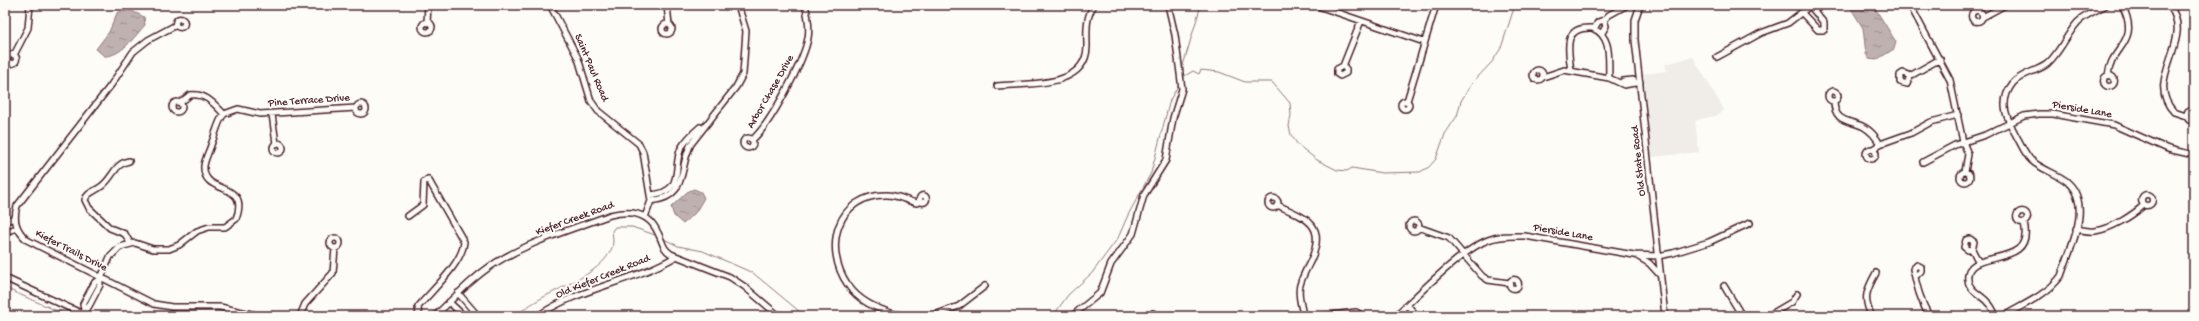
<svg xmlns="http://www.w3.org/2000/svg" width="2199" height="321" font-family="'Gochi Hand',sans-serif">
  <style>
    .built { fill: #f0ece8 }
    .water { fill: url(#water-ripples); stroke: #91777b }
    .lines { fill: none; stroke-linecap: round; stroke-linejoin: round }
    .stream { stroke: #91777b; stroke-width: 1 }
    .minor-casing { stroke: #4a1f2b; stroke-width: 8 }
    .minor { stroke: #fdfcf7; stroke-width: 5 }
    .labels { text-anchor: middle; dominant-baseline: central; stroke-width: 4; stroke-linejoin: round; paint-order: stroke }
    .street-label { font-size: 11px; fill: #4a1f2b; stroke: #fdfcf7 }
  </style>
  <defs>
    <pattern id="water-ripples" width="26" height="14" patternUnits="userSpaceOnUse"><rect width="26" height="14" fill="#c0b1b1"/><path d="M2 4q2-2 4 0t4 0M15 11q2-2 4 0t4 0" fill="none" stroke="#9e8f90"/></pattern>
  </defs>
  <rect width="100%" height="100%" fill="#fdfcf7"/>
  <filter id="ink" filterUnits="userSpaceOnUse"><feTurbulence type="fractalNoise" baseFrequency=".025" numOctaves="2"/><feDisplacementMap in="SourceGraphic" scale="8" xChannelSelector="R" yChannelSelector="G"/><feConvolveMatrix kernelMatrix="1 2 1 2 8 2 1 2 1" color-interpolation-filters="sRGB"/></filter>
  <g filter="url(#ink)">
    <path class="built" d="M1693,57l31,53 -8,6 -16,3 -5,2 4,31 -47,5 -9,-83 24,-3 -2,-7z"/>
    <path class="water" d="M1849,5h24l23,37 -2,7 -18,11 -7,-1 -3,-5 -3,-26z
      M128,9l16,8 1,8c-10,11 -24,32 -41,31l-8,-7 13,-17 8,-19z
      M694,189l7,3 3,6 -9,15 -12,11 -9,-8 -3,-9 16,-15z"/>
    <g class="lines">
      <path class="stream" d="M1182,69l19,-64
        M1183,77l10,-6 6,3 2,-4 18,2 26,10h27l18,21 1,12 -2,11 2,9 7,10 19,15 20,10 10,1 5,-3 30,5 38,-1 9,-5 7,-8 9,-25 12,-18 4,-15 11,-18 20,-21 9,-14 14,-43
        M662,238l16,8 25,5 50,22 52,43
        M5,288l64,28
        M516,316c25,-25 78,-35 94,-64 4,-6 3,-14 2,-21l3,-4h17l26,9
        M1053,316l15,-21 24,-22 26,-35 10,-23 23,-42 19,-73 9,-16"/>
      <g class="minor-casing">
        <path id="minor" d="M550,5l28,53 13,43 7,10 41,33 4,8 8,49 -6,16
          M667,5l2,20
          M1315,5l109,37
          M1640,5l-5,15v20l30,276
          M1910,5l40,75 13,62 5,12 -3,18
          M2169,5c28,36 -27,73 5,107l12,4 3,4 5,-1
          M1971.5 16a5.5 5.5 0 1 1 11 0a5.5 5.5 0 1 1-11 0Z
          M1802,13l16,17h6v-7l-14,-17
          M1983,17l22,-12
          M175.5 23a4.5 4.5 0 1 1 9 0a4.5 4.5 0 1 1-9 0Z
          M1604,20l5,-5 18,-10
          M422 27a5 5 0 1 1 10 0a5 5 0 1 1-10 0Z
          M427,23l1,-18
          M662 29a5 5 0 1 1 10 0a5 5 0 1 1-10 0Z
          M176,25l-28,15 -15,12 -22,33 -94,121c-4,14 -1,24 10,34l127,64 18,3h48l40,9
          M1594,29l4,-7 6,-2 2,6 -4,7
          M7.5 59a4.5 4.5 0 1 1 9 0a4.5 4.5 0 1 1-9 0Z
          M14,55l14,-27 2,-23
          M1717,57l44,-24 27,-10 23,-18
          M1343,66l3,3v4l-6,3 -3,-2v-5l6,-3 18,-45
          M1533 75a5 5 0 1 1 10 0a5 5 0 1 1-10 0Z
          M1571,71c-2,-19 -10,-45 21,-43 21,8 16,32 17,50
          M2103.5 81a5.5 5.5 0 1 1 11 0a5.5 5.5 0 1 1-11 0Z
          M1910,76l-7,-3 -3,2v7l7,2 3,-8 30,-17
          M2108,76c2,-30 34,-32 14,-71
          M1543,77l21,-7 45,8 15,7 16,-3
          M1621,83l2,-2 10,-1 3,3
          M997,86c29,-3 89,3 90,-39 0,-15 -2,-29 7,-42
          M1828 96a5 5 0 1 1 10 0a5 5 0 1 1-10 0Z
          M1401 105a4 4 0 1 1 8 0a4 4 0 1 1-8 0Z
          M1407,101l29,-96
          M1834,101c0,22 16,19 30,26 7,4 12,10 16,17
          M172 107a5 5 0 1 1 10 0a5 5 0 1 1-10 0Z
          M180,103l10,-8c16,-2 24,9 34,19
          M356 109a5 5 0 1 1 10 0a5 5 0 1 1-10 0Z
          M272,114l4,30
          M2186,116l2,-5 6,1
          M743 143a5 5 0 1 1 10 0a5 5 0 1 1-10 0Z
          M752,140c18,-15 52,-79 56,-102 2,-11 0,-22 -3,-33
          M273 148a5 5 0 1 1 10 0a5 5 0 1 1-10 0Z
          M1866 154a5 5 0 1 1 10 0a5 5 0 1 1-10 0Z
          M1873,149l7,-5 31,-11 20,-11 27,-7
          M129,161c-15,2 -17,20 -30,27 -6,4 -12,5 -14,12l4,8 21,20 15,6 5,9
          M1923,162l32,-17 30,-10 39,-19 15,-2h14l61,11 54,24 26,6
          M1960 177a5 5 0 1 1 10 0a5 5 0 1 1-10 0Z
          M2141.5 200a5.5 5.5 0 1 1 11 0a5.5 5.5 0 1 1-11 0Z
          M650,195c36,-3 22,-27 31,-47 5,-8 12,-15 19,-21
          M919.5 199a3.5 3.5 0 1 1 7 0a3.5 3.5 0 1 1-7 0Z
          M1268 203a5 5 0 1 1 10 0a5 5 0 1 1-10 0Z
          M651,201c38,-4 27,-33 40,-57l45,-57 7,-13 3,-43 -8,-26
          M1277,205c29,13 50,19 34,55 -4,8 -9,17 -11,25 -3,10 2,22 3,31
          M2016.5 217a5.5 5.5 0 1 1 11 0a5.5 5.5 0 1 1-11 0Z
          M408,216l15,-11 1,-23 4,-3 36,63c-2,22 -32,48 -46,65l1,9
          M5,221l10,-3
          M1409 226a5 5 0 1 1 10 0a5 5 0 1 1-10 0Z
          M1418,227l31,11 33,38 6,4 21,3
          M2076,229c6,1 13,3 19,2 16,-2 37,-15 49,-26
          M5,232l12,-4
          M330 243a5 5 0 1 1 10 0a5 5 0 1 1-10 0Z
          M1972,249l-4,1 -4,-3 2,-7 4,-1 4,3 -2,7 6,12
          M1637,256l12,7 11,12
          M1916,276l5,-5v-4l-4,-2 -4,4c4,17 7,31 16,47
          M5,278l82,38
          M1509.5 284a4.5 4.5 0 1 1 9 0a4.5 4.5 0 1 1-9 0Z
          M1724,286l18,30
          M458,293l20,23
          M449,302l15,14
          M1407,305l10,11
          M84,310l-1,-6 12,-22 5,-2
          M82,314l7,-8 11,-21v-5l10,-23 10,-10 15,-4 18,6h16l10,-4 18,-14 12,-4h16l11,-8c15,-40 -34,-22 -32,-53 1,-8 6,-16 8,-24 4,-9 6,-21 12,-28l14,-5 22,5 96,-6
          M894,314l15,2
          M300,316l5,-12 28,-31 2,-25
          M435,316c20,-19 39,-40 62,-54 34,-21 76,-33 113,-47 20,-5 39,-3 48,18 5,9 4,15 13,21l59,23 15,10 34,29
          M538,316c40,-28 95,-34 137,-59
          M892,316l2,-2c-19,-6 -35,-13 -46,-29 -26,-37 -11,-91 39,-90 11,0 20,6 30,8l3,-2
          M932,316l27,-10 26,-20
          M1072,316l28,-23 11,-29 22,-30 11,-39 22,-35 7,-42 9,-29 -7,-54 -7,-30
          M1150,316l3,-3 5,3
          M1324,316l32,-4 7,4
          M1395,316c23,-21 66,-66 93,-76 12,-5 25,-4 37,-4l109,19 24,1 15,-3 36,-11 41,-19
          M1768,316l24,-14 5,-8
          M1872,316c-10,-17 -5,-27 4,-43
          M1996,316c-2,-4 -4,-10 -8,-13 -6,-8 -19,-12 -20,-23 -5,-34 68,-8 56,-57
          M2004,316c20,-12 43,-21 57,-40 7,-21 23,-55 17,-76 -6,-26 -31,-25 -47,-40 -6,-6 -9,-14 -13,-21 -10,-18 -21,-36 -5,-56 9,-10 23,-11 34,-19 13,-11 19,-29 31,-42 7,-7 19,-12 28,-17"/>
      </g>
      <use href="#minor" class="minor"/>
    </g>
  </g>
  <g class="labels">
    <g class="street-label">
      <text transform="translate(591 68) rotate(67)">Saint Paul Road</text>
      <text transform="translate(771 92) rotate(-60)">Arbor Chase Drive</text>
      <text transform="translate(309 101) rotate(-4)">Pine Terrace Drive</text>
      <text transform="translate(2082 110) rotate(10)">Pierside Lane</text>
      <text transform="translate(1639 161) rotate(-96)">Old State Road</text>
      <text transform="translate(575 219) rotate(-20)">Kiefer Creek Road</text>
      <text transform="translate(1563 233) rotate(10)">Pierside Lane</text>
      <text transform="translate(71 251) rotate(27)">Kiefer Trails Drive</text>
      <text transform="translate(603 277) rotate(-22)">Old Kiefer Creek Road</text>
    </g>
  </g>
  <rect width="2199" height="321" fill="none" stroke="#fdfcf7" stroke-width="20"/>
  <rect x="10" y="10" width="2179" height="301" fill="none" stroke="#4a1f2b" stroke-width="1.5" filter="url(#ink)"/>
</svg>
